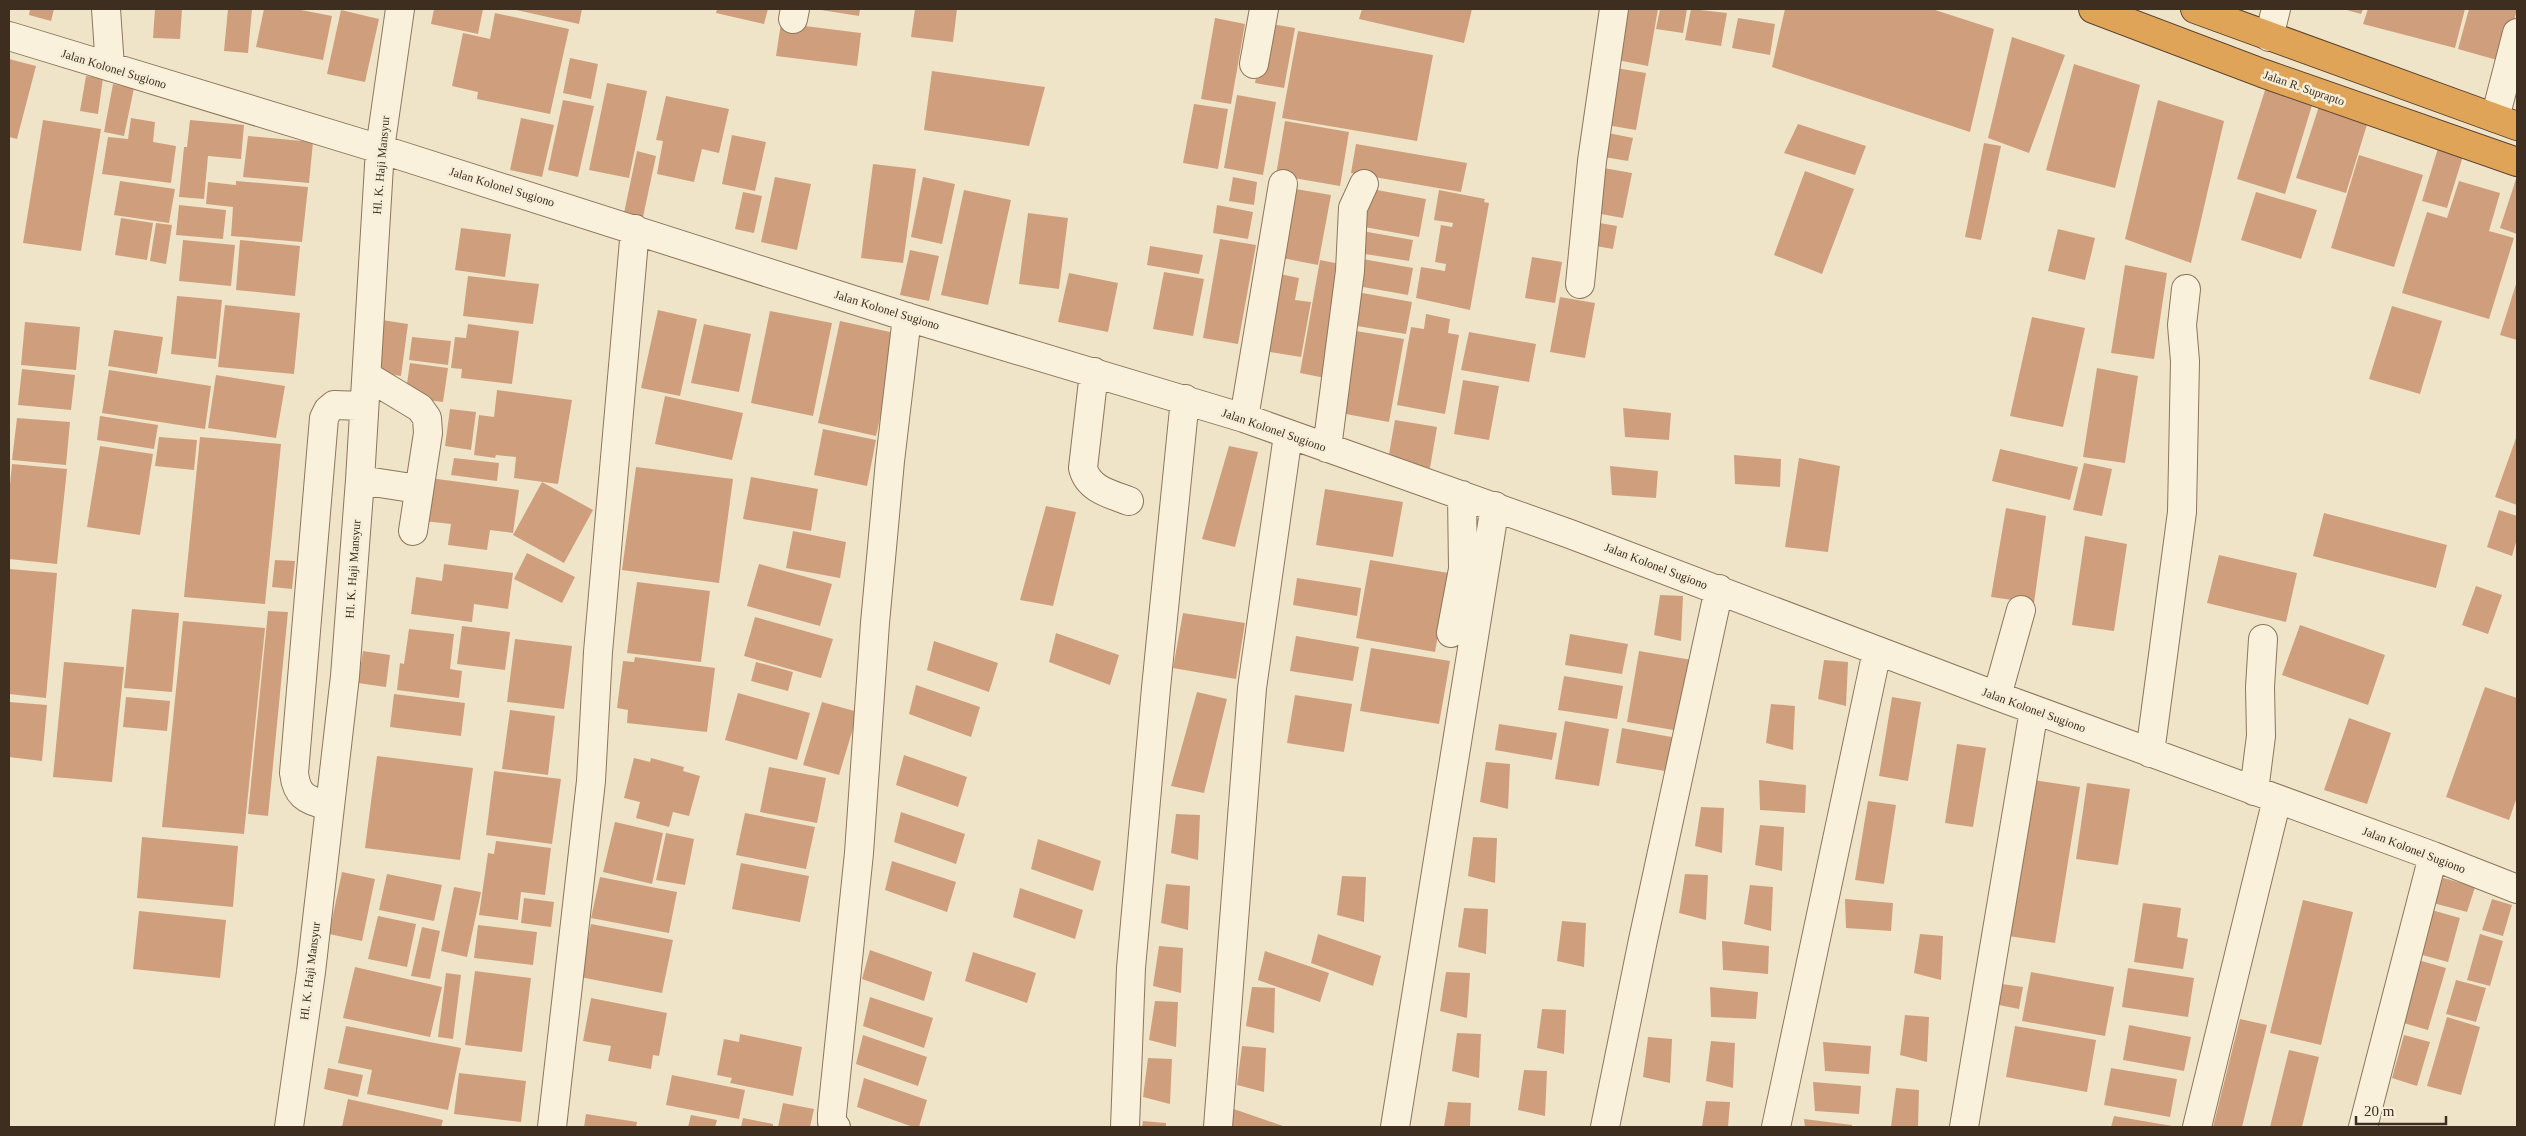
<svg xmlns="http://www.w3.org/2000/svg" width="2526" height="1136" font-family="Georgia,serif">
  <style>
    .building { fill: #cf9f7d }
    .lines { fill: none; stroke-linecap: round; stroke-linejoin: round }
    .minor-casing { stroke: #8d765c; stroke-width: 30 }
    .highway-casing { stroke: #5b4430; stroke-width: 30 }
    .minor { stroke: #faf1dc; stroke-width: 28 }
    .highway { stroke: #e0a458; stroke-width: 28 }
    .labels { text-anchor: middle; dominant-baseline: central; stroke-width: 5; stroke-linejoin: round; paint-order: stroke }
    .street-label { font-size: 12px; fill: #3d2e20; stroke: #f7eed8 }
  </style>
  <rect width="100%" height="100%" fill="#f0e4c8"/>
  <path class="building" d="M30,9h24l-3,12 -22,-6z
    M155,9h27l-2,30 -27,-1z
    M228,9h24l-4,44 -24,-2z
    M264,9h32l36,7 -9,44 -67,-13z
    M434,9h49l-5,25 -47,-10z
    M512,9h70l-3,15z
    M717,9h51l-4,15 -48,-11z
    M815,9h45l-1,7z
    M915,9h42l-4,33 -42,-5z
    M1362,9h110l-8,34 -105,-24z
    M1621,9h37l-10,57 -36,-7z
    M1660,9h27l-4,24 -27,-4z
    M1691,9l36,4 -6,33 -36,-6z
    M1785,9h147l62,20 -24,103 -198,-65z
    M2343,9h20l-2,5z
    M2368,9h97l-10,39 -92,-24z
    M2469,9h48l-13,53 -46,-13z
    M341,10l38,9 -14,63 -38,-8z
    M495,13l74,16 -19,85 -73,-15 1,-7 -26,-6 11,-53 27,6z
    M1215,18l30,6 -14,80 -30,-5z
    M1738,18l37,6 -5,31 -38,-7z
    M781,23l80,10 -4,33 -81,-10z
    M1266,23l29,5 -11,60 -29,-5z
    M1298,31l135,24 -16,86 -135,-23z
    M2012,37l53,18 -36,98 -41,-15z
    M570,58l28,6 -7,35 -28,-6z
    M9,59l27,7 -19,73 -8,-2z
    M2074,64l66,21 -25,103 -69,-18z
    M1610,67l36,6 -10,57 -36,-6z
    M932,71l113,16 -16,59 -105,-16z
    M86,76l17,2 -5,36 -18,-3z
    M607,83l40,8 -18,87 -40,-8z
    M113,84l21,4 -10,48 -20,-4z
    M2266,87l47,15 -28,92 -48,-15z
    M1237,95l39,7 -13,73 -39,-7z
    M666,96l63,13 -10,44 -17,-4 -8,33 -37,-8 6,-33 -7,-1z
    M563,100l31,6 -16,71 -30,-7z
    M2158,100l66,21 -33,142 -66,-24z
    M2320,103l49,15 -23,75 -50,-15z
    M1194,104l34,5 -10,60 -35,-6z
    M131,118l24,4 -2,20 23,4 -5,37 -69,-9 6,-37 20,2z
    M521,118l33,7 -12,52 -32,-7z
    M43,120l58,9 -20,122 -58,-8z
    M190,120l54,5 -3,34 -33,-3 -4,43 -25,-2 5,-50h3z
    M1285,121l64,11 -9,54 -64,-11z
    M1798,124l68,22 -11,29 -71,-22z
    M1608,133l25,5 -5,23 -24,-4z
    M732,135l34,7 -11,49 -33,-7z
    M248,136l65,6 -4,41 -66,-6z
    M1984,143l17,3 -20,94 -16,-3z
    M1356,144l111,19 -6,29 -110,-19z
    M2439,145l25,8 -17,55 -25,-7z
    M637,151l19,5 -13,61 -19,-4z
    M2359,155l64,20 -29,92 -63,-19z
    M873,164l43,5 -13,94 -42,-5z
    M1598,167l34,6 -9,45 -33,-6z
    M1805,171l49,18 -32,85 -48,-19z
    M2517,176v58l-17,-6z
    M775,177l36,7 -14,66 -36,-8z
    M923,177l32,7 -13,60 -31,-7z
    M1233,177l24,5 -3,23 -25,-4z
    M120,181l55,8 -6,34 -55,-8z
    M236,181l72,6 -6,55 -71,-6 2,-29 -27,-3 2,-22 28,3z
    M2459,181l41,12 -11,38 25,7 -25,81 -87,-26 25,-81 20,6z
    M1290,188l41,7 -13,70 -41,-8z
    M1366,188l60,11 -7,38 -60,-11z
    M964,190l47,10 -23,105 -47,-10z
    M1439,190l46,9 -1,3 5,1 -19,107 -54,-12 5,-31 24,4 1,-7 -11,-2 6,-37 11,2 1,-4 -19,-3z
    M743,192l19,4 -8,37 -19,-4z
    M2256,192l61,18 -16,49 -60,-19z
    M179,205l47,5 -3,29 -47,-4z
    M1217,205l36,7 -5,27 -35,-6z
    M1028,213l40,5 -9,71 -40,-5z
    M121,218l32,5 -6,37 -32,-5z
    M1588,221l29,5 -4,23 -29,-5z
    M156,223l16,2 -6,39 -16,-3z
    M461,228l50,6 -6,43 -50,-7z
    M2058,229l37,9 -10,42 -37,-9z
    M1362,231l51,9 -4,21 -50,-8z
    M1220,239l36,6 -18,99 -35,-6z
    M183,240l52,5 -4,41 -52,-5z
    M240,240l60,6 -5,50 -59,-6z
    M1150,246l53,9 -4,19 -52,-9z
    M910,250l29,6 -10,45 -29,-6z
    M1532,257l30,5 -7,41 -30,-5z
    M1357,258l56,10 -5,27 -56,-10z
    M1320,260l25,5 -20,113 -25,-5z
    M2125,265l42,8 -13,86 -43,-6z
    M1164,272l40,7 -11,57 -40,-7z
    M1069,273l49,10 -10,49 -50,-10z
    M1275,273l24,5 -4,22 16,2 -10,55 -43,-7z
    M468,276l71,8 -6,40 -70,-8z
    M2517,281v59l-17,-5z
    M1357,292l55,10 -6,32 -55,-9z
    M177,296l45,4 -6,59 -45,-5z
    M1560,297l35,6 -10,55 -35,-6z
    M225,305l75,8 -6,61 -76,-7z
    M2392,306l50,15 -22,73 -51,-15z
    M658,310l39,9 -17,77 -39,-8z
    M770,311l62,12 -19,93 -62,-13z
    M1426,314l24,5 -2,14 11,2 -14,79 -48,-9 14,-78 13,2z
    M2032,317l53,11 -22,99 -53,-11z
    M382,320l26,4 -7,52 -25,-4z
    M840,321l59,13 -23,102 -58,-13z
    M25,322l55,5 -4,43 -55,-5z
    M468,324l51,7 -7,53 -51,-6 1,-9 -11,-1 4,-31 11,1z
    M704,324l47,10 -12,58 -48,-9z
    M114,330l49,7 -6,37 -49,-8z
    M1350,330l54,9 -15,83 -54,-10z
    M1469,332l67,12 -7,38 -68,-12z
    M412,337l39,4 -3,24 -39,-5z
    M410,363l38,5 -5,34 -38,-5z
    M2097,368l41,8 -13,87 -42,-6z
    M22,369l53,6 -4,35 -53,-5z
    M109,370l102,16 -6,43 -103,-16z
    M216,375l69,11 -9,52 -68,-10z
    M1463,380l36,6 -10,54 -35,-6z
    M497,390l75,10 -14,84 -44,-6 2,-21 -20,-2 -1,3 -21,-3 5,-40 15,2z
    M665,396l78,17 -11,47 -77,-16z
    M1623,408l48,5 -2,27 -44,-3z
    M450,409l26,3 -5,38 -26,-4z
    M100,416l58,9 -4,24 -57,-9z
    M17,418l53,4 -4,43 -54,-5z
    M1395,420l42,7 -7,41 -42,-8z
    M823,429l53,11 -9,46 -53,-11z
    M159,437l38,3 -3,30 -39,-4z
    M200,437l81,7 -16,160 -81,-7z
    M2516,438l1,1v66l-22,-8z
    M100,446l53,8 -13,81 -53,-8z
    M1229,446l29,6 -23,95 -33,-8z
    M2000,449l78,18 -8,33 -78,-19z
    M1734,455l47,4 -1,28 -45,-3z
    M454,458l45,5 -2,18 -46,-6z
    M1799,458l41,8 -12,86 -43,-5z
    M2084,463l28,6 -10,47 -29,-6z
    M12,464l55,5 -10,95 -48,-5v-64z
    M1610,466l48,5 -2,27 -44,-3z
    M636,467l97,12 -14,104 -97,-13z
    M751,477l67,12 -7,42 -68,-12z
    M430,478l89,12 -6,43 -23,-3 -3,20 -39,-5 3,-21 -27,-3z
    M542,482l51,28 -29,53 -51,-28z
    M1325,489l78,13 -10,55 -77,-12z
    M1046,506l30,6 -23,94 -33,-6z
    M2006,508l40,8 -12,87 -43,-6z
    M2499,510l18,6v23l-5,17 -25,-9z
    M2324,513l123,32 -11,43 -123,-32z
    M793,531l53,11 -6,36 -54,-10z
    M2085,536l42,8 -13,87 -42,-6z
    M527,553l48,24 -13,26 -48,-24z
    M2219,555l78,18 -11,49 -79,-19z
    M275,560l20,1 -3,28 -20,-2z
    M1370,560l79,13 -14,79 -79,-14z
    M444,564l69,9 -5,36 -34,-5 -2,18 -61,-8 5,-37 26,4z
    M759,564l73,20 -12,42 -73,-20z
    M9,569l48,4 -11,125 -37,-4z
    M1297,578l64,10 -4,28 -64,-11z
    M637,582l73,9 -9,71 -74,-9z
    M2476,586l26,9 -14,39 -26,-9z
    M1660,595l23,1 -2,45 -27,-6z
    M132,609l47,4 -7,79 -48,-4z
    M268,611l20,1 -20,204 -20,-2z
    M1183,613l62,10 -9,56 -63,-11z
    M755,617l78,22 -12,39 -77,-22z
    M183,621l82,7 -21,206 -82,-7z
    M2300,625l85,30 -17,50 -86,-30z
    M462,626l48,6 -5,38 -48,-6z
    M409,629l45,5 -4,35 12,2 -3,27 -62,-8 3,-27 4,1z
    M1056,633l63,22 -9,30 -61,-23z
    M1570,634l58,10 -6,30 -57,-9z
    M1296,636l63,11 -6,34 -63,-10z
    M515,639l57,7 -8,63 -57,-7z
    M934,641l64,22 -9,29 -62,-22z
    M1371,648l79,13 -11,63 -79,-13z
    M363,651l27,4 -4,32 -28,-4z
    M1639,651l59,10 -13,71 -58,-10z
    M635,657l80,11 -8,64 -80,-9 1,-13 -11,-2 6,-47 11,1z
    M1824,660l24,2 -2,44 -28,-7z
    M64,662l60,5 -12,115 -59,-5z
    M756,662l37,10 -5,19 -37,-10z
    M1564,676l59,10 -6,33 -59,-9z
    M916,685l64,22 -9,30 -62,-23z
    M2485,687l32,11v99l-8,23 -63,-23z
    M1197,692l30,7 -23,94 -33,-7z
    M738,693l72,20 -13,47 -72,-20z
    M394,694l71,9 -4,33 -71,-9z
    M1295,695l57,9 -8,48 -57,-9z
    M126,697l44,4 -3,30 -44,-4z
    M1892,697l29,5 -13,79 -29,-5z
    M9,702l38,3 -5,56 -33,-4z
    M822,702l36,10 -19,63 -36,-10z
    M1771,704l24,2 -2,44 -27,-7z
    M510,710l45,6 -7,59 -46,-6z
    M2349,718l42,15 -24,71 -43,-14z
    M1565,721l44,8 -10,57 -44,-7z
    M1499,724l58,9 -5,27 -57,-10z
    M1622,728l55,10 -6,34 -55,-9z
    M1957,744l29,4 -13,79 -28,-4z
    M904,755l63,22 -9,30 -62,-22z
    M377,756l96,12 -13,92 -95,-12z
    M634,758l16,4 1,-4 33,9 -1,4 17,5 -11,40 -16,-4 -4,15 -33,-9 4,-16 -16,-4z
    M1486,762l24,2 -2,45 -28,-7z
    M769,767l57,11 -9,45 -57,-11z
    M494,771l67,8 -9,65 -66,-9z
    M1759,780l47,5 -1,28 -45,-3z
    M2033,780l47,7 -25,156 -47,-7z
    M2087,783l43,6 -12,76 -42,-6z
    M1868,801l28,4 -12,79 -29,-4z
    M1701,807l23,1 -2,45 -27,-7z
    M901,812l64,22 -9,30 -62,-22z
    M745,813l70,14 -9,42 -70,-14z
    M1176,814l24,1 -2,45 -27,-7z
    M615,822l48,11 -11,51 -49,-12z
    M1760,825l24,2 -2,44 -27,-6z
    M666,833l28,6 -9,46 -29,-5z
    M142,837l96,9 -5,61 -96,-9z
    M1473,837l24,1 -2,45 -27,-7z
    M1038,839l63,22 -8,30 -62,-22z
    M496,841l55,7 -6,47 -24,-3 -3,28 -39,-5 9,-62 6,1z
    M892,861l64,21 -9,30 -62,-22z
    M741,863l68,13 -9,46 -68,-13z
    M342,872l33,7 -13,62 -33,-7z
    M387,874l55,11 -8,36 -55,-11z
    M1685,874l23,1 -2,45 -27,-7z
    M1342,876l24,1 -2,45 -27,-7z
    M600,877l77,15 -8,41 -78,-15z
    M2440,877l35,10 -8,25 -34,-9z
    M1166,884l24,2 -2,44 -27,-7z
    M1750,885l23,2 -2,44 -27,-7z
    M454,887l27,5 -14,65 -26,-6z
    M1020,888l63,22 -8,29 -62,-22z
    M524,898l30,4 -3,25 -30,-4z
    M1845,899l48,4 -2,28 -45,-3z
    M2492,899l20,6 -9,31 -21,-6z
    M2303,900l50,12 -32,133 -51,-12z
    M2143,903l38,5 -4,29 11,2 -5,30 -49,-7z
    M1464,908l24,1 -2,45 -28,-7z
    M2428,909l32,9 -12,44 -33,-9z
    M139,911l87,9 -6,58 -87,-9z
    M378,916l38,8 -9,43 -39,-8z
    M1562,921l24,2 -2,44 -27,-6z
    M591,924l82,16 -11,53 -82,-16z
    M478,925l59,7 -4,33 -59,-7z
    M422,927l18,4 -10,48 -19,-3z
    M1318,934l63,22 -8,30 -62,-23z
    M1920,934l23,2 -2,44 -27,-7z
    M2480,934l23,7 -13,45 -23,-6z
    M1722,941l47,5 -1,28 -45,-4z
    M1159,946l24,2 -2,45 -28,-7z
    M870,950l62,22 -8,29 -62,-22z
    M1265,951l64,22 -9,29 -62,-22z
    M973,952l63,21 -9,30 -62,-22z
    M2411,958l35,10 -18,62 -35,-10z
    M355,967l87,20 -12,50 -87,-19z
    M2128,968l66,10 -6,39 -66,-10z
    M475,971l56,7 -9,74 -57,-7z
    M1446,972l24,1 -3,45 -27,-7z
    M2031,972l83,15 -9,49 -83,-15z
    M446,973l15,2 -8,64 -15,-2z
    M2456,980l30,8 -10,34 -30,-8z
    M2002,984l21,3 -4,22 -20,-4z
    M1252,987l23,1 -1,45 -28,-7z
    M1710,987l48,5 -2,27 -45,-2z
    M870,997l63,21 -9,30 -61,-22z
    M591,998l76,15 -8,43 -6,-1 -2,14 -43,-8 3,-15 -28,-5z
    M1155,1001l23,1 -2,45 -27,-7z
    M1542,1009l24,1 -2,44 -27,-6z
    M1905,1015l24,2 -2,45 -27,-7z
    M2447,1017l33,10 -19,68 -34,-9z
    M2240,1019l27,6 -25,102h-29z
    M2129,1025l62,12 -7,34 -61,-11z
    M346,1026l115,22 -13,62 -81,-16 5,-24 -34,-7z
    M2015,1026l81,14 -9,52 -81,-15z
    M1457,1033l24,1 -2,44 -27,-7z
    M740,1034l62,13 -9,49 -63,-13 2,-5 -15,-3 7,-36 15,3z
    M863,1035l64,22 -9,29 -62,-22z
    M2404,1035l26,7 -13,44 -25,-8z
    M1648,1037l24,2 -2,44 -27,-6z
    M1711,1041l24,2 -2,45 -27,-7z
    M1823,1042l48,4 -2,28 -44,-3z
    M1242,1046l24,2 -2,44 -27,-7z
    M2289,1050l30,7 -17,70h-32z
    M1148,1058l24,1 -2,45 -27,-7z
    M328,1068l35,7 -5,22 -34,-8z
    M2111,1068l66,11 -7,38 -66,-12z
    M1524,1070l23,1 -2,45 -27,-6z
    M459,1073l67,8 -5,41 -67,-8z
    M672,1075l73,15 -6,29 -73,-14z
    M864,1078l63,22 -8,27h-6l-56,-20z
    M1813,1082l48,4 -2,28 -44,-3z
    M1896,1088l23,2 -1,37h-27z
    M348,1099l95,21 -2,7h-99z
    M1706,1101l24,1 -2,25h-26z
    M1448,1102l23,1 -1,24h-26z
    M783,1103l31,6 -4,18h-32z
    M1228,1107l58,20h-63z
    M586,1114l51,8 -1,5h-52z
    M691,1115l26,5 -2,7h-27z
    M2114,1116l58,10v1h-61z
    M743,1118l30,6v3h-32z
    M1804,1119l48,6v2h-47z
    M1143,1121l23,2v4h-24z"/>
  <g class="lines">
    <g class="minor-casing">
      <path id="minor" d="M106,9l4,58
        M793,19l2,-10
        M9,36l371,113 527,168 337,101 326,116 427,162 436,160 84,33
        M2269,37l7,-28
        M1254,64l10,-55
        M2495,118l22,-85
        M1580,284l12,-123 22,-152
        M1094,372l-11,96c5,21 27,26 46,33
        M367,376l53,32 7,10 1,15 -15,98
        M1244,418l39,-234
        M1327,448l23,-177 3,-63 11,-24
        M360,480l58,9
        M1451,633l12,-64 -1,-74
        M1997,696l24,-86
        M2150,753l32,-241 3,-151 -3,-36 4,-36
        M2254,791l7,-55 -1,-49 3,-48
        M330,807c-23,-8 -33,-9 -36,-34l30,-355 4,-8 6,-5 30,1
        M289,1127l22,-155 34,-296 15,-196 20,-331 20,-140
        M552,1127l39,-346 7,-129 37,-423
        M836,1127l-4,-5v-8l27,-261 16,-230 15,-162 17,-144
        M1125,1127l6,-159 25,-280 29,-289
        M1218,1127l34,-439 36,-253
        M1395,1127l100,-621
        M1605,1127l38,-187 76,-351
        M1776,1127l101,-476
        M1964,1127l70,-417
        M2197,1127l80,-328
        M2363,1127l70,-271"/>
    </g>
    <g class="highway-casing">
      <path id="highway" d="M2093,9l169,64 255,89
        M2195,9l322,117"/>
    </g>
    <use href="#minor" class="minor"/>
    <use href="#highway" class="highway"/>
  </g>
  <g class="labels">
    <g class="street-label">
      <text transform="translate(114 69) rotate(17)">Jalan Kolonel Sugiono</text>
      <text transform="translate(2304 88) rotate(19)">Jalan R. Suprapto</text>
      <text transform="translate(381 165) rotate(-85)">Hl. K. Haji Mansyur</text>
      <text transform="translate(502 187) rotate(17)">Jalan Kolonel Sugiono</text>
      <text transform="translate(887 310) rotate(17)">Jalan Kolonel Sugiono</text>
      <text transform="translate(1274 430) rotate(19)">Jalan Kolonel Sugiono</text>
      <text transform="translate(1656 566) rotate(21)">Jalan Kolonel Sugiono</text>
      <text transform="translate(353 569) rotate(-86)">Hl. K. Haji Mansyur</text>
      <text transform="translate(2034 710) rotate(20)">Jalan Kolonel Sugiono</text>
      <text transform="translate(2414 850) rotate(21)">Jalan Kolonel Sugiono</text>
      <text transform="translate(310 971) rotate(-83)">Hl. K. Haji Mansyur</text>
    </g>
  </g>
  <rect width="2526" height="1136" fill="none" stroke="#3d2e20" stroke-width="20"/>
  <path d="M2356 1116v8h90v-8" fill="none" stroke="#3d2e20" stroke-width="2.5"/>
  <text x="2364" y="1116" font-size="15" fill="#3d2e20" stroke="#f7eed8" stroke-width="4" paint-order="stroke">20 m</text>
</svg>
